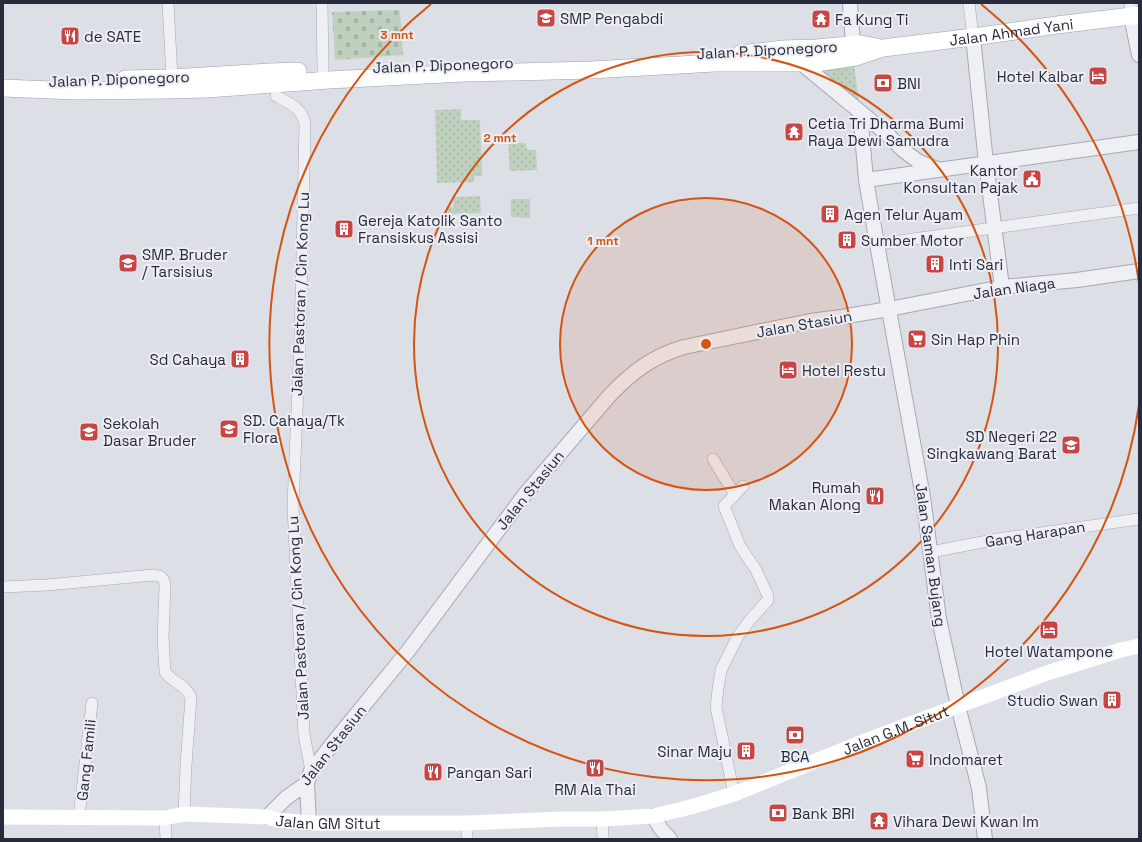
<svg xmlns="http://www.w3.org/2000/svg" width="1142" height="842" font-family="'Space Grotesk',sans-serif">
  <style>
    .cemetery { fill: url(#cemetery-stones) }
    .park { fill: url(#park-dots) }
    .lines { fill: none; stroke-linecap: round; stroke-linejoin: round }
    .minor-casing { stroke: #a6a9b3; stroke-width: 12 }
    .tertiary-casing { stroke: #a6a9b3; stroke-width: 16 }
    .primary-casing { stroke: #9ca1b1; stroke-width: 18 }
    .minor { stroke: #eff0f4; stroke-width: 11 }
    .tertiary { stroke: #eff0f4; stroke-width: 14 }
    .secondary { stroke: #fff; stroke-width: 15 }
    .primary { stroke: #fff; stroke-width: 17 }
    .ring { fill: none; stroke: #d55411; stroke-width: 2 }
    .labels { text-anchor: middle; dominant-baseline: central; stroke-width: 4; stroke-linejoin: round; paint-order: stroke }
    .poi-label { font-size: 15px; fill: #272b3c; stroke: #eceef4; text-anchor: start }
    .street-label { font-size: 15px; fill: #272b3c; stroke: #eceef4 }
    .centre { fill: #d55411; stroke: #eceef4; stroke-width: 2 }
    .ring-label { font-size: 12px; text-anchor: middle; font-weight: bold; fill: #d55411; stroke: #eceef4; stroke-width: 4; stroke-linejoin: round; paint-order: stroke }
  </style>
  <defs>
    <pattern id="cemetery-stones" width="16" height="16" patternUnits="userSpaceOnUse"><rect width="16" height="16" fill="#c0d0be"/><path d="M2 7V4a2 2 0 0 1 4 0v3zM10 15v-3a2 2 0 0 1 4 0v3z" fill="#a5b3a4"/></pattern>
    <pattern id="park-dots" width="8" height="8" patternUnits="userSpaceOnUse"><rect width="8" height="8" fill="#c0d0be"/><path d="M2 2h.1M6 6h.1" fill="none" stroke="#a5b3a4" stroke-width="1.8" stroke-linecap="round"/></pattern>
  </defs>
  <rect width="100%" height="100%" fill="#dcdfe6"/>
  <path class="cemetery" d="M400,10l3,45 -68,5 -3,-48z"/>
  <path class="park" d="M854,62l5,43 -36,-31 1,-3 3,-2z
    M461,109v11h19l2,56h-8v6l-37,1 -2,-73z
    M508,143h18l1,7h9l1,20 -27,1z
    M480,196l1,17 -35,1v-7h8l-1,-10z
    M511,199h19v19l-19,-1z"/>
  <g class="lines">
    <g class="minor-casing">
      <path id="minor" d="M168,3l4,75
        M322,3l1,67
        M969,3l4,34
        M1130,3l1,13
        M276,96c13,7 27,12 29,29l-5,215 -7,166 11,228 7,37
        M877,244l262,-36
        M713,459l22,36
        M931,552l67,-13 141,-20
        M3,587l44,-2 106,-10c10,1 12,4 12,13l-2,48 2,36c8,11 20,12 26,25l-5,68 -2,49
        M734,794l-18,-87 2,-18 3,-19 17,-34 12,-16 18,-20v-4l-12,-26 -16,-24 -16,-40 19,-20
        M79,817l13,-114
        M165,818l1,21
        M602,819l1,20
        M467,823v16"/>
    </g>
    <g class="tertiary-casing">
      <path id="tertiary" d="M850,3l3,42
        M1131,16l8,39
        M973,37l13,126 16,124
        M801,63l86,71 16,16 16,12 18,7
        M860,112l6,68 11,64 46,253 16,122 19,87 21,82 6,51
        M866,180l273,-38
        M307,783l2,40
        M653,816l8,13 9,10
        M267,817l19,-19 21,-15 4,-12 22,-28 75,-92 118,-158 84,-98c22,-23 43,-39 74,-48l126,-26 31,-4 48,-8 113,-22 75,-7 62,-9"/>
    </g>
    <g class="primary-casing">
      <g id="primary">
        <path d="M740,54l43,-5 33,-1 45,-4 16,3"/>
        <path d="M125,79l47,-1 97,-6 29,-1"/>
        <path id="s2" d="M3,88l72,3 95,-1 37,-1 122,-9 135,-7 52,-1 75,-2 124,-7h101l40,-6 27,-9 90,-11 84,-12 82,-10"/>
      </g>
    </g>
    <use href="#minor" class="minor"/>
    <use href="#tertiary" class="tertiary"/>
    <path class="secondary" id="s1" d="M3,817l162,1 19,-4 83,3 11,3 31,3h158l94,-4h41l51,-3 38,-9 43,-13 131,-53 93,-35 89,-33 74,-23 18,-4"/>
    <use href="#primary" class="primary"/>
  </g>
  <circle cx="706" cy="344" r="146" fill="#d55411" fill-opacity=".12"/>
  <g class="ring">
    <circle cx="706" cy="344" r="146"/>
    <circle cx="706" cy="344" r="292"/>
    <path d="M1139 405A437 437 0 1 1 431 4M981 4A437 437 0 0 1 1139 283"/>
  </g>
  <defs>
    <g id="school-square" transform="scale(1)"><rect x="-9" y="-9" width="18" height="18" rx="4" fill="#c84544" stroke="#eceef4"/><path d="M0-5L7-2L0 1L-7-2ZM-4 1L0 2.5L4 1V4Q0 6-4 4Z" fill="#fff"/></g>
    <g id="temple-square" transform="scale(1)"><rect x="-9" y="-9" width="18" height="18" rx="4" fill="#c84544" stroke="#eceef4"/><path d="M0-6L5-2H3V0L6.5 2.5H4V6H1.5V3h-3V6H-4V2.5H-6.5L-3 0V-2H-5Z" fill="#fff"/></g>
    <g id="restaurant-square" transform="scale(1)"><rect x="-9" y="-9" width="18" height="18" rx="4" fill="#c84544" stroke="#eceef4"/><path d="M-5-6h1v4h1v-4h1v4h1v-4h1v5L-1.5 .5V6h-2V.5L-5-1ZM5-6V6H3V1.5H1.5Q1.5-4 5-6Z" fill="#fff"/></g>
    <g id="hotel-square" transform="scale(1)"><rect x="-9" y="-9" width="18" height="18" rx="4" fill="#c84544" stroke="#eceef4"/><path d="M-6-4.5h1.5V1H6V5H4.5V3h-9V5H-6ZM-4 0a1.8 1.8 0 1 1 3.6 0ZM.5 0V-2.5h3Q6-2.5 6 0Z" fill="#fff"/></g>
    <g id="bank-square" transform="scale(1)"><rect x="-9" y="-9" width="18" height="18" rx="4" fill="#c84544" stroke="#eceef4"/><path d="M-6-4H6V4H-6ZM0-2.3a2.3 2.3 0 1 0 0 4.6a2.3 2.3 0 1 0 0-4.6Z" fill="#fff"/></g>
    <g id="civic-square" transform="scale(1)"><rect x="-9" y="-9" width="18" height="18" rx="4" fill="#c84544" stroke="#eceef4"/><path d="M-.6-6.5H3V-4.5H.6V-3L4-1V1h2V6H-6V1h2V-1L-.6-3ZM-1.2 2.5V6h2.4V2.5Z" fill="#fff"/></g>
    <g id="building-square" transform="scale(1)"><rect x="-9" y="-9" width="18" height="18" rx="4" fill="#c84544" stroke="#eceef4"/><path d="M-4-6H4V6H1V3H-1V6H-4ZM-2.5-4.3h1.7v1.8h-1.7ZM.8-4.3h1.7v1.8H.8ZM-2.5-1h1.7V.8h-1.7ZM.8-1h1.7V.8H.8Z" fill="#fff"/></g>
    <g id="supermarket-square" transform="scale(1)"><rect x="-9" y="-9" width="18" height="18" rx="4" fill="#c84544" stroke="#eceef4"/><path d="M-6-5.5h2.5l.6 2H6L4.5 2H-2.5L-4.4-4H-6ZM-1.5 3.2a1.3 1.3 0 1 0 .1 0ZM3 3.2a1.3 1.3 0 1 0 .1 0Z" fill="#fff"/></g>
  </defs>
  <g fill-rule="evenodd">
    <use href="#school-square" x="546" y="18"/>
    <use href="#temple-square" x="821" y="19"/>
    <use href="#restaurant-square" x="70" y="36"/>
    <use href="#hotel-square" x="1098" y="76"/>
    <use href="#bank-square" x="883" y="83"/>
    <use href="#temple-square" x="794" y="132"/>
    <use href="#civic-square" x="1032" y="179"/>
    <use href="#building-square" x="830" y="214"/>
    <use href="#building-square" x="344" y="229"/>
    <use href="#building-square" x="847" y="240"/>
    <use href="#school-square" x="128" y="263"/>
    <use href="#building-square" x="935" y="264"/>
    <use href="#supermarket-square" x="917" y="339"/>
    <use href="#building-square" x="240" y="359"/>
    <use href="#hotel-square" x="788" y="370"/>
    <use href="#school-square" x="229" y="429"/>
    <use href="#school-square" x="89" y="432"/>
    <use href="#school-square" x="1071" y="445"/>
    <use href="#restaurant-square" x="875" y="496"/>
    <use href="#hotel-square" x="1049" y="630"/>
    <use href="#building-square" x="1112" y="700"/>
    <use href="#bank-square" x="795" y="735"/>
    <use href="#building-square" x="746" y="751"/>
    <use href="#supermarket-square" x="915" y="759"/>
    <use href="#restaurant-square" x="595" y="768"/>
    <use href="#restaurant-square" x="433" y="772"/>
    <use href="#bank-square" x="778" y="813"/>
    <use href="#temple-square" x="879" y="821"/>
  </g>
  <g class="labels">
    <g class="poi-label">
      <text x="560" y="18">SMP Pengabdi</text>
      <text x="835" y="19">Fa Kung Ti</text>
      <text x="84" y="36">de SATE</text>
      <text x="1084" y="76" text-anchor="end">Hotel Kalbar</text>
      <text x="897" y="83">BNI</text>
      <text x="808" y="123">Cetia Tri Dharma Bumi<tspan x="808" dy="17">Raya Dewi Samudra</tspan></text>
      <text x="1018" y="170" text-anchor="end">Kantor<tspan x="1018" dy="17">Konsultan Pajak</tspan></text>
      <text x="844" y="214">Agen Telur Ayam</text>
      <text x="358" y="220">Gereja Katolik Santo<tspan x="358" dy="17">Fransiskus Assisi</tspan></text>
      <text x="861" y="240">Sumber Motor</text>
      <text x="142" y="254">SMP. Bruder<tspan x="142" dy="17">/ Tarsisius</tspan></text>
      <text x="949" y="264">Inti Sari</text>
      <text x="931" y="339">Sin Hap Phin</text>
      <text x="226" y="359" text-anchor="end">Sd Cahaya</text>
      <text x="802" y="370">Hotel Restu</text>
      <text x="243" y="420">SD. Cahaya/Tk<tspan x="243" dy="17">Flora</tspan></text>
      <text x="103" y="423">Sekolah<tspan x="103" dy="17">Dasar Bruder</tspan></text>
      <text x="1057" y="436" text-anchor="end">SD Negeri 22<tspan x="1057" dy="17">Singkawang Barat</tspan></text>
      <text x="861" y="487" text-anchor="end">Rumah<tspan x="861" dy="17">Makan Along</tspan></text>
      <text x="1049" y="651" text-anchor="middle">Hotel Watampone</text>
      <text x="1098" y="700" text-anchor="end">Studio Swan</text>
      <text x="732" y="751" text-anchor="end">Sinar Maju</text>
      <text x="795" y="756" text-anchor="middle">BCA</text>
      <text x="929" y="759">Indomaret</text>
      <text x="447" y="772">Pangan Sari</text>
      <text x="595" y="789" text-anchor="middle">RM Ala Thai</text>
      <text x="792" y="813">Bank BRI</text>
      <text x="893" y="821">Vihara Dewi Kwan Im</text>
    </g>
    <g class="street-label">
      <text stroke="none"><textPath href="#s2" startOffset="1012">Jalan Ahmad Yani</textPath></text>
      <text transform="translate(767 50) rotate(-3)">Jalan P. Diponegoro</text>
      <text transform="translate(443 65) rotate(-2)">Jalan P. Diponegoro</text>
      <text transform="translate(119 79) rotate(-2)">Jalan P. Diponegoro</text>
      <text transform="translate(1014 288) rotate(-8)">Jalan Niaga</text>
      <text transform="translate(300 294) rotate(-88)">Jalan Pastoran / Cin Kong Lu</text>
      <text transform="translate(804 324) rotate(-10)">Jalan Stasiun</text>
      <text transform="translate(530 490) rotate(-51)">Jalan Stasiun</text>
      <text transform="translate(1035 534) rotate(-9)">Gang Harapan</text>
      <text transform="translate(931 555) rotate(82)">Jalan Saman Bujang</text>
      <text transform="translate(298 618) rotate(-93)">Jalan Pastoran / Cin Kong Lu</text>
      <text stroke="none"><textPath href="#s1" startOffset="909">Jalan G.M. Situt</textPath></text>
      <text transform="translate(333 745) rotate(-52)">Jalan Stasiun</text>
      <text transform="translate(86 760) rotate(-84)">Gang Famili</text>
      <text stroke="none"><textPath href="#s1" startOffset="326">Jalan GM Situt</textPath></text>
    </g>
  </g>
  <circle cx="706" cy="344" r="6" class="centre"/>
  <g class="ring-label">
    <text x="397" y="39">3 mnt</text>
    <text x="500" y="142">2 mnt</text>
    <text x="603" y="245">1 mnt</text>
  </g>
  <rect width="1142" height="842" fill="none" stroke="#272b3c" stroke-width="8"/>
</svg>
